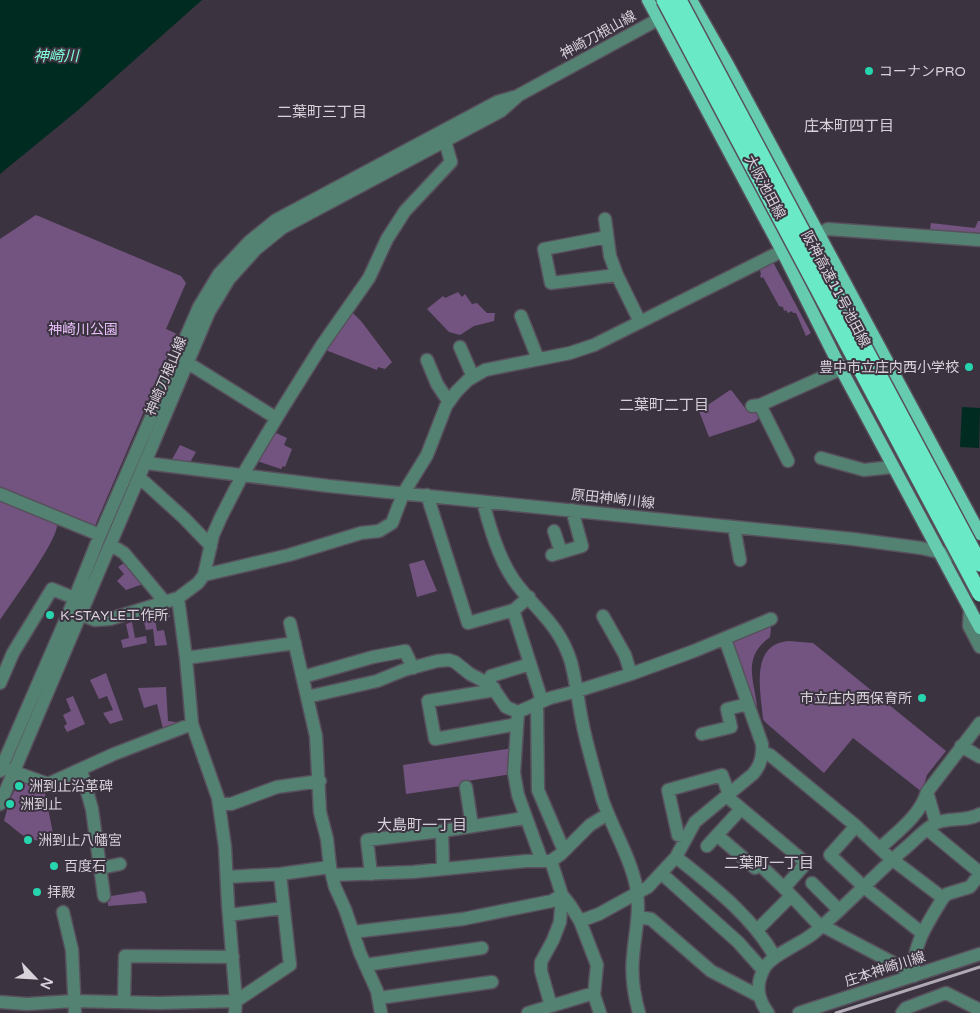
<svg xmlns="http://www.w3.org/2000/svg" width="980" height="1013" font-family="'Varela Round','Noto Sans JP',sans-serif">
  <style>
    .green { fill: #735480 }
    .water { fill: #002b21 }
    .lines { fill: none; stroke-linecap: round; stroke-linejoin: round }
    .minor-casing { stroke: #58505c; stroke-width: 15 }
    .major-casing { stroke: #58505c; stroke-width: 15 }
    .minor { stroke: #538273; stroke-width: 12 }
    .major { stroke: #65ccaf; stroke-width: 12 }
    .rail { stroke: #b0aab4; stroke-width: 3 }
    .highway-bridge-casing { stroke: #58505c; stroke-width: 18; stroke-linecap: butt }
    .highway-bridge { stroke: #69e9c6; stroke-width: 15 }
    .poi-dot { fill: #26d5ae; stroke: #3c3340; stroke-width: 2 }
    .labels { text-anchor: middle; dominant-baseline: central; stroke-width: 4; stroke-linejoin: round; paint-order: stroke }
    .street-label { font-size: 14px; fill: #d8d2db; stroke: #3c3340 }
    .poi-label { font-size: 14px; fill: #d8d2db; stroke: #3c3340; text-anchor: start }
    .park-label { font-size: 14px; fill: #eac0fc; stroke: #3c3340 }
    .water-label { font-size: 15px; font-style: italic; fill: #80fdd9; stroke: #3c3340 }
    .neighbourhood-label { font-size: 15px; fill: #d8d2db; stroke: #3c3340 }
  </style>
  <rect width="100%" height="100%" fill="#3c3340"/>
  <path class="green" d="M36,215l145,61 5,7 -20,46 11,5 -83,194 -94,-40v-249z
    M978,221h2v12l-50,-3 1,-7 44,5z
    M773,262l38,71 -5,3 -10,-23h-3l-1,-2 -4,2 -2,-3 -2,1 -1,-4 -4,-1 -16,-29 -2,1 -1,-3h1l-1,-6z
    M458,292l4,5 3,-3 7,10 5,-1 10,10h8l-1,8 -20,5 -14,9 -11,-3 -22,-23 16,-13 2,2z
    M351,311l10,10 31,41 -7,7 -7,-2 -1,3 -54,-21z
    M730,390l2,1 13,17 3,-2 9,4 5,5 -7,7 -46,15 -10,-26z
    M274,432l13,6 -3,7 8,4 -7,18 -2,-1 -2,3 -24,-8z
    M180,445l16,7 -8,14 -18,-3z
    M0,500l57,24c2,15 -46,79 -57,96z
    M424,560l13,31 -20,6 -8,-33z
    M127,561l16,23 -17,6 -9,-9 7,-7 -6,-7z
    M169,609l1,8 -15,2 2,12 7,-1 3,15 -12,1 -2,-17 -7,1 -3,-12z
    M132,622l3,16 11,-2 1,7 -24,5 -2,-8 8,-2 -3,-14z
    M770,625l1,4 -1,8c-27,20 -17,40 -13,68l-3,2 -22,-64 2,-5z
    M788,641l25,2 133,108 -19,24 -5,17 -69,-54 -29,35 -59,-51 -2,-3c-2,-27 -14,-74 25,-78z
    M106,673l17,47 -13,4 -7,-11 10,-3 -6,-14 -8,3 -9,-19z
    M166,687l2,34 15,2 -20,6 -6,-25 -13,4 -6,-20z
    M73,696l12,28 -18,8 -3,-6 3,-2 -4,-9 8,-4 -5,-12z
    M513,748l-1,26 -51,8v4l-55,8 -3,-29z
    M24,782l20,7 10,49c-6,1 -14,3 -20,2 -11,-1 -21,-14 -30,-19 4,-13 7,-33 20,-39z
    M142,891l3,2 2,10 -39,3v-4l2,-1 1,-5z"/>
  <path class="water" d="M0,0h202l-125,111 -77,63z
    M962,407l18,1 -1,40 -19,-1z"/>
  <g class="lines">
    <g class="minor-casing">
      <path id="minor" d="M605,219l5,37 7,19 23,47
        M607,237l-63,12 7,34 66,-8
        M810,237l18,-8 152,11
        M521,316l17,43
        M460,347l13,30
        M427,360l10,24 12,18
        M188,363l88,55
        M760,405l28,56
        M752,406l8,-1 81,-36
        M821,458l43,12 29,-3
        M146,463l183,23 524,53 68,9 47,11
        M140,478l44,40 27,28
        M0,494l100,41
        M427,495l41,128 46,-13 15,-13
        M483,502c7,26 15,54 30,77 21,30 46,44 58,83 5,19 7,39 11,59 5,26 13,51 20,77 9,28 29,60 34,88 5,24 -1,46 -3,71 -2,19 1,38 6,56
        M734,527l6,33
        M554,531l7,21
        M111,545l13,8 41,49
        M552,555l30,-9 -10,-36
        M204,575l85,-20 72,-22 18,-2 13,-8 11,-29 24,-39 19,-49 10,-14 12,-12 17,-10 85,-17 24,-8 198,-99
        M178,598l8,60 6,66
        M970,609l-1,17 11,21
        M513,610l29,91
        M75,612l20,8 15,-1 68,-21 20,-15 6,-8 9,-40 8,-18 21,-41 40,-67 40,-64 47,-67 18,-39 18,-28 46,-49 -8,-28
        M603,616l22,39 6,19
        M290,623l26,113 4,76 7,27 3,28 5,20 10,22 15,44 17,38 4,22
        M186,658l109,-15
        M491,676l39,-12
        M303,677l70,-20 32,-6 8,17
        M0,683l13,-30 39,-64 22,9
        M494,688l-5,3 -61,10 7,38 82,-15
        M307,697l70,-16 27,-11 33,-9 12,-1 6,2 15,12 21,11 15,22 12,5
        M537,703l1,87 26,61
        M702,734l29,-7 -4,-18 21,-5
        M961,746l19,11
        M762,752l8,3 86,71 33,31 54,41
        M6,769l42,15 66,-30 78,-30 26,74 7,49 3,57 8,97 -1,12
        M81,770l11,39 12,87
        M0,771l70,-161 30,-75 99,-228 20,-33 30,-32 27,-22 221,-118 17,-5
        M466,787l6,39
        M927,792l9,31
        M0,804l209,-492 20,-33 27,-30 26,-21 219,-117 18,-16 149,-81
        M219,804h12l46,-17 43,-6
        M856,826l-26,29 34,32 58,46
        M442,831l1,38
        M717,835l38,33 4,-4 25,24 37,39
        M687,837l-9,-2 -10,-45 54,-15 9,25 75,63 -22,25
        M707,846l34,-37
        M880,848c17,-16 40,-32 47,-56l53,-69
        M676,857c36,29 76,59 99,100
        M542,861l-24,-66 -4,-22 4,-61 32,-14 27,-7 54,-17 63,-23 77,-32
        M551,861l11,34 8,10 10,16 17,44 -3,30 6,18
        M101,868l19,-4
        M661,873l77,69 25,28
        M371,874l-4,-34 75,-9 83,-13
        M332,875l81,-3 113,-11h25l10,-7 29,-29 18,-11
        M227,877l53,-3 50,-7
        M812,883l27,27
        M63,912l9,38 3,63
        M229,915l54,-7
        M638,917l13,2 60,52 48,25
        M580,921l19,-7 49,-27 28,-30 19,-35 58,-48c8,-9 10,-19 9,-30l-37,-105
        M823,926l82,43 9,7c-3,-29 14,-54 29,-78l4,-4 23,-7 9,-12 -1,-4 -51,-42
        M757,930l34,-34
        M353,932l110,-13 89,-18 10,-6
        M365,965l117,-17
        M379,998l113,-16
        M0,1002l27,2 47,-3 85,2 77,-2 54,-36 -10,-91
        M124,1002l1,-46 108,1
        M551,1006l-10,-35v-9l12,-22 7,-18 2,-27
        M528,1013l66,-20
        M768,1013c-11,-15 -13,-29 -3,-46 8,-13 36,-23 49,-34 33,-28 62,-60 95,-88 8,-7 17,-17 27,-22 14,-6 30,-1 44,-9
        M799,1013l181,-59
        M902,1013l4,-5 40,-15 34,17"/>
    </g>
    <g class="major-casing">
      <path id="major" d="M648,0l134,251 59,118 139,259
        M691,0l37,65 252,469"/>
    </g>
    <use href="#minor" class="minor"/>
    <use href="#major" class="major"/>
    <path class="rail" d="M836,1013l144,-46"/>
    <g class="highway-bridge-casing">
      <path id="highway-bridge" d="M664,0l316,594
        M679,0l301,564"/>
    </g>
    <use href="#highway-bridge" class="highway-bridge"/>
  </g>
  <g class="poi-dot">
    <circle cx="869" cy="71" r="5"/>
    <circle cx="969" cy="367" r="5"/>
    <circle cx="50" cy="615" r="5"/>
    <circle cx="922" cy="698" r="5"/>
    <circle cx="19" cy="786" r="5"/>
    <circle cx="10" cy="804" r="5"/>
    <circle cx="28" cy="840" r="5"/>
    <circle cx="54" cy="866" r="5"/>
    <circle cx="37" cy="892" r="5"/>
  </g>
  <g class="labels">
    <g class="street-label">
      <text transform="translate(598 35) rotate(-29)">神崎刀根山線</text>
      <text transform="translate(765 187) rotate(62)">大阪池田線</text>
      <text transform="translate(836 289) rotate(62)">阪神高速11号池田線</text>
      <text transform="translate(166 376) rotate(-67)">神崎刀根山線</text>
      <text transform="translate(613 499) rotate(6)">原田神崎川線</text>
      <text transform="translate(885 969) rotate(-18)">庄本神崎川線</text>
    </g>
    <g class="poi-label">
      <text x="879" y="71">コーナンPRO</text>
      <text x="959" y="367" text-anchor="end">豊中市立庄内西小学校</text>
      <text x="60" y="615">K-STAYLE工作所</text>
      <text x="912" y="698" text-anchor="end">市立庄内西保育所</text>
      <text x="29" y="786">洲到止沿革碑</text>
      <text x="20" y="804">洲到止</text>
      <text x="38" y="840">洲到止八幡宮</text>
      <text x="64" y="866">百度石</text>
      <text x="47" y="892">拝殿</text>
    </g>
    <g class="park-label">
      <text x="83" y="329">神崎川公園</text>
    </g>
    <g class="water-label">
      <text x="56" y="56">神崎川</text>
    </g>
    <g class="neighbourhood-label">
      <text x="322" y="112">二葉町三丁目</text>
      <text x="849" y="126">庄本町四丁目</text>
      <text x="664" y="405">二葉町二丁目</text>
      <text x="422" y="825">大島町一丁目</text>
      <text x="769" y="863">二葉町一丁目</text>
    </g>
  </g>
  <g transform="translate(35 978) rotate(115)" stroke="#3c3340" stroke-width="4" paint-order="stroke">
  <path d="M0-4L9 19L0 12L-9 19Z" fill="#d8d2db"/>
  <text y="-8" font-size="14" font-weight="bold" text-anchor="middle" fill="#d8d2db">N</text>
  </g>
</svg>
